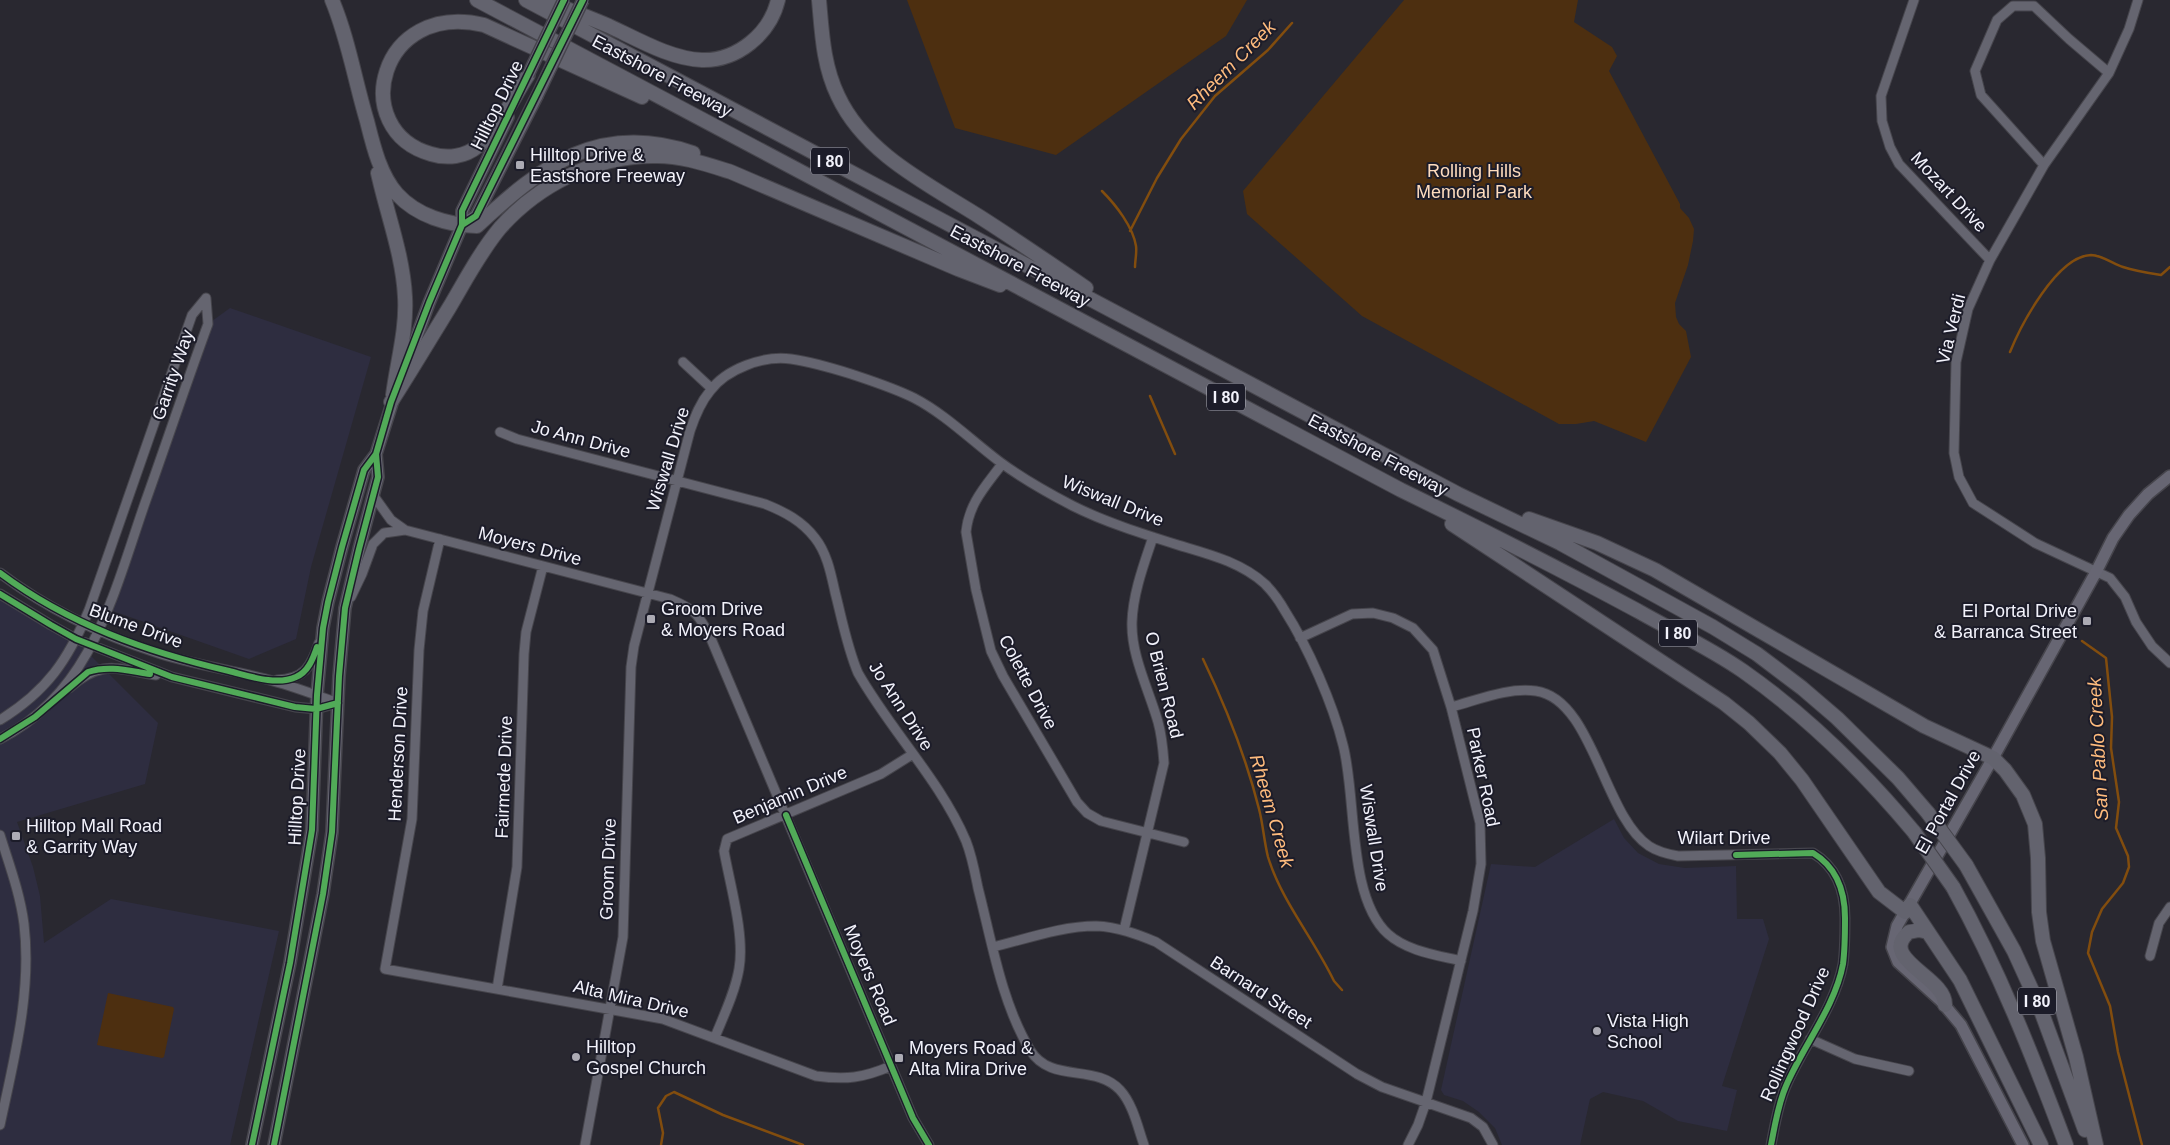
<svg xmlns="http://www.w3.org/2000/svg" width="2170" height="1145" font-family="Arial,sans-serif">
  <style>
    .built { fill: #2e2d40 }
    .green { fill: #4d2f10 }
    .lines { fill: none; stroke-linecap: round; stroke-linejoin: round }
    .stream { stroke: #824d0e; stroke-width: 2.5 }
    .minor-casing { stroke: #46454c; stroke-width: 11 }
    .major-casing { stroke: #46454c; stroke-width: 14 }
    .highway-casing { stroke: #46454c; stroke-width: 16 }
    .minor { stroke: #656570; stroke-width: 9 }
    .major { stroke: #676673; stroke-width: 11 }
    .highway { stroke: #63636e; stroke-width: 14 }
    .major-bridge-casing { stroke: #46454c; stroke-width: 14; stroke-linecap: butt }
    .highway-bridge-casing { stroke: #46454c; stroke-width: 16; stroke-linecap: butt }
    .major-bridge { stroke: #676673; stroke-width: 11 }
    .highway-bridge { stroke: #63636e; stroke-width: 14 }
    .cycleway-casing { stroke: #1c1c29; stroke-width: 9 }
    .cycleway { stroke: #51ab58; stroke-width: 6 }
    .poi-dot { fill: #acabb4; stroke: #1c1c29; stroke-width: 2 }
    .labels { text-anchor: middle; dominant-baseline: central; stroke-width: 4; stroke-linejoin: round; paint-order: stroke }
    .shield { fill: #1c1c29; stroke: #b2b2bc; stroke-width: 1 }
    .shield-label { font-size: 16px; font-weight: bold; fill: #f2f2fb }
    .street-label { font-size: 18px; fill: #f2f2fb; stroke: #1c1c29 }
    .poi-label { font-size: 18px; fill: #f2f2fb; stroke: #1c1c29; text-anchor: start }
    .park-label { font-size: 18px; fill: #fedcbe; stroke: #1c1c29 }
    .water-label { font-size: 19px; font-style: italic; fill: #febb7d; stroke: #1c1c29 }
  </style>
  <rect width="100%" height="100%" fill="#292830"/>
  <path class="built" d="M230,308l141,49 -60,210 -15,72 -47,20 -139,-49 98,-286z
    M0,593l81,53 77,77 -13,61 -128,38 16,45 7,29 4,47 67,-44 168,32 -49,214h-230z
    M1614,819l10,19 14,15 21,11 26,4 51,-2 1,53h26l6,20 -47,147 15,4 -10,41 -49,-10 -35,-20 -40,-9 -13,7 -10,46h-78l-7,-17 -16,-16 -16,-11 -19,-6 -3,-5 50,-226 44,3z"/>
  <path class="green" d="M907,0h340l-21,36 -170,119 -101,-27z
    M1404,0h174l-4,22 38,25 5,9 -8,15 71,133v4l9,10 5,11 -1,12 -5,24 -13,38 1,14 3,7 7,7 5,26 -45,85 -52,-21 -18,3h-17l-197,-108 -115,-102 -4,-23z
    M108,993l65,14 1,2 -10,48 -2,1 -65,-13z"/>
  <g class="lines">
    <path class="stream" d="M1102,191c14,14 31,36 34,55 1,7 -1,14 -1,21
      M1130,231l27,-53 24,-39 34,-43 53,-46 24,-27
      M2010,352c11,-27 47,-96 81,-97 10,0 23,9 32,12 12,4 25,6 38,8l9,-8
      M1150,396l25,58
      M2082,641l24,17 6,59 -1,31 8,54 -3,26 12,28 1,11 -6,16 -21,26 -10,23 -4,21 22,53 8,46 24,93
      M1203,659c23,48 43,98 56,150 4,15 5,32 9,48 14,45 46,82 66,124l8,9
      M661,1145l2,-12 -5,-25 8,-12 8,-4 49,23 80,30"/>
    <g class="minor-casing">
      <path id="minor" d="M1914,0l-33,96 1,25 8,26 9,17 91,96
        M2138,0l-9,29 -20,44 -65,92 -54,95 -22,49 -12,53 -2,91 5,24 14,26 62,40 75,35 15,19 11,25 16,24 18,17
        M2044,165l-63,-70 -6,-24 22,-51 16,-14h21l35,33 40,34
        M683,362l28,26
        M500,432l17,7 248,65c20,8 37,17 50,34 12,15 16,36 20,54 7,27 12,55 23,81 33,58 82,107 108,168 6,15 9,32 12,47 14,54 23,113 52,162 21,34 65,13 90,40 13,14 18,38 24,55
        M1002,464c-17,23 -33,39 -36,68l10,58 15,61 12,25 74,126 10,11 14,8 83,21
        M373,495l18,25 14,10 265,69c23,10 27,13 39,35l204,484 16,27
        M440,539l-17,72 -4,39 -7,169 -27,150 278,50 153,57c30,4 47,2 75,-10
        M0,573c46,35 100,61 155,79 38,13 79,18 118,29 22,6 43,14 65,22
        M0,594l51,31 25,14 96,38 123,30 21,2 22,-6
        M351,597l11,-23 11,-30 11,-11 21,-3
        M1300,638l52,-24 21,-1 20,5 20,10 20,22 18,57 29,116 1,41 -8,47 -47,191 -8,23 -10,20
        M277,680c27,-1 34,-13 42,-37
        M69,688c33,-29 47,-19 87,-13
        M1451,707c27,-7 57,-20 85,-16 57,8 68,126 113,155 9,6 18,8 29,10l135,-3c25,15 32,39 32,65 0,16 0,31 -2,46 -8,43 -40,82 -57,122 -8,18 -11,39 -15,59
        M0,720c47,-29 68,-60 89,-110l103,-295 14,-17
        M0,739c92,-46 114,-147 145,-236 21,-59 41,-119 63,-179l-2,-26
        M0,835c9,29 20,58 24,89 8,68 -10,135 -24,201
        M1124,930l40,-167c-1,-14 -2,-27 -6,-41 -9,-32 -27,-66 -26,-100 1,-29 12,-58 21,-85
        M993,947c33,-8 69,-21 103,-21 22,1 41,8 60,16l201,132 25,13 89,31 12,9 10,18
        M2150,956l9,-33 11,-16
        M497,989l20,-122 7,-213 2,-22 17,-66
        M715,1037c9,-22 20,-45 24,-68 6,-34 -9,-84 -15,-118l3,-12 154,-65 32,-20
        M1810,1039l45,20 54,12
        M585,1145l38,-208 8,-270 3,-21 56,-215c5,-15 10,-28 20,-40 16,-22 54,-36 81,-32 20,3 41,9 60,15 21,7 43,14 63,24 31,16 58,43 86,64 23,17 48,31 73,44 32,16 70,28 105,39 30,9 63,17 87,39 7,7 15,18 20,27 23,36 48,93 58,134 14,53 4,152 45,189 19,17 48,21 73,27"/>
    </g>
    <g class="major-casing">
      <path id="major" d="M462,225l14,-9 61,-120
        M401,379l28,-76 33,-78v-14l46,-94
        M252,1145l38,-182 22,-133 5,-135 6,-67 5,-26 14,-55 22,-77 12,-16 19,-60
        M274,1145l49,-251 9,-62 7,-156 6,-68 14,-59 19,-72 -2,-23
        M2023,1145l-62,-120 -20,-24 -43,-39 -6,-15 5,-21 96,-168 103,-186 17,-34 16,-23 19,-21 22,-18"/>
    </g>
    <g class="highway-casing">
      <path id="highway" d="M332,0c16,38 23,81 35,121 6,24 13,54 30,73 20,22 51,31 80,32 65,-61 123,-105 216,-73
        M477,0l924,490c80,39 159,79 237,121 35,20 72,37 105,60 64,45 121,101 171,161
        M526,0l932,494 102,49 153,84 44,27 45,34 35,30 61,60 30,35
        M545,0c21,9 43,17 64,26 28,13 62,33 93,34 35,1 68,-26 76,-60
        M819,0c3,33 4,65 19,96 27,58 90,88 142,121 36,23 71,47 106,71
        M528,75c-15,23 -29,54 -50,71 -13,11 -31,13 -47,8 -84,-24 -52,-154 53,-129l158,72
        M378,173c9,41 25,82 27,124 2,32 -8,66 -12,98
        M391,402c20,-31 39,-63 58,-94 16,-27 31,-56 51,-80 38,-43 95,-72 153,-72 27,-1 53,8 78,16l227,97 42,16
        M1529,519l68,24 58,27 269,156 69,32 12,12 18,25 12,29 3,34 1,54 4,29 33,116 20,88
        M1452,524l272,179 25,20 31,30 22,27 77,112 26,20
        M1966,865l48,86 26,57 45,122
        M1953,887c46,83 80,170 113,258
        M1910,905l50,75 81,165
        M1928,932l-9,-2 -10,2c-32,27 37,45 36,73"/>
    </g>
    <use href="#minor" class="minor"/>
    <use href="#major" class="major"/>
    <use href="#highway" class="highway"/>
    <g class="major-bridge-casing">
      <path id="major-bridge" d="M528,75l36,-75
        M537,96l46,-96"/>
    </g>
    <g class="highway-bridge-casing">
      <path id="highway-bridge" d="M1928,813l38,52
        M1914,832l39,55"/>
    </g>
    <use href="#major-bridge" class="major-bridge"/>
    <use href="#highway-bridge" class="highway-bridge"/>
    <g class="cycleway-casing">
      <path id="cycleway" d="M462,225l14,-9 107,-216
        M0,573c68,51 147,79 229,98 20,5 47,15 67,6 12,-5 17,-18 21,-30
        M0,594l51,31 25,14 96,38 123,30 21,2 22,-6
        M0,739l35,-22 53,-45c21,-7 41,-1 62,2
        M786,815l127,303 16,27
        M1736,855l77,-2c25,15 32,39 32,65 0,16 0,31 -2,46 -8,43 -40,82 -57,122 -8,18 -11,39 -15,59
        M252,1145l38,-182 22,-133 5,-135 6,-67 5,-26 14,-55 22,-77 12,-16 15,-52 38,-99 33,-78v-14l102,-211
        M274,1145l49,-251 9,-62 7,-156 6,-68 14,-59 19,-72 -2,-23"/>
    </g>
    <use href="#cycleway" class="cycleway"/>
  </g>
  <g class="poi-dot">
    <rect x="515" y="160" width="10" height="10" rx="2.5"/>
    <rect x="646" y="614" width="10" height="10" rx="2.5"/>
    <rect x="2082" y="616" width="10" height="10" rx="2.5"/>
    <rect x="11" y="831" width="10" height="10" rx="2.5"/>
    <circle cx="1597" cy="1031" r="5"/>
    <circle cx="576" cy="1057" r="5"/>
    <rect x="894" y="1053" width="10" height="10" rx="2.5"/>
  </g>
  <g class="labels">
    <g class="shield">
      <rect x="811" y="147.5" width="38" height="27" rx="4"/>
      <rect x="1207" y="383.5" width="38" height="27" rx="4"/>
      <rect x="1659" y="619.5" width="38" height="27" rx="4"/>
      <rect x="2018" y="987.5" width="38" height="27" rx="4"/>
    </g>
    <g class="shield-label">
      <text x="830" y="161">I 80</text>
      <text x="1226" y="397">I 80</text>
      <text x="1678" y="633">I 80</text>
      <text x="2037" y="1001">I 80</text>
    </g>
    <g class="street-label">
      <text transform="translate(662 76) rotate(28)">Eastshore Freeway</text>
      <text transform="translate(497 105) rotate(-64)">Hilltop Drive</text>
      <text transform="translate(1949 192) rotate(47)">Mozart Drive</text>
      <text transform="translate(1020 266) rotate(28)">Eastshore Freeway</text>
      <text transform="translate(1951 329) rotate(-76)">Via Verdi</text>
      <text transform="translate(173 375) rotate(-71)">Garrity Way</text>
      <text transform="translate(581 439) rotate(15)">Jo Ann Drive</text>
      <text transform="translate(1378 455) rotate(28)">Eastshore Freeway</text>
      <text transform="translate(668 459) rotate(-73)">Wiswall Drive</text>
      <text transform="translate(1113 501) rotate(22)">Wiswall Drive</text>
      <text transform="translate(530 546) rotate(15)">Moyers Drive</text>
      <text transform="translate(136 626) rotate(20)">Blume Drive</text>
      <text transform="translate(1028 682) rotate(62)">Colette Drive</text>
      <text transform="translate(1164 685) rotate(76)">O Brien Road</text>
      <text transform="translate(901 706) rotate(57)">Jo Ann Drive</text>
      <text transform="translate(398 754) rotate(-87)">Henderson Drive</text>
      <text transform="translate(504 777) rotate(-88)">Fairmede Drive</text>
      <text transform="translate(1483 777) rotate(78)">Parker Road</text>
      <text transform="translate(790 795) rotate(-23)">Benjamin Drive</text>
      <text transform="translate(297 797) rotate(-87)">Hilltop Drive</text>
      <text transform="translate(1948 802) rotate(-61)">El Portal Drive</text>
      <text transform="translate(1374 838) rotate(81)">Wiswall Drive</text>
      <text x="1724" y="838">Wilart Drive</text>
      <text transform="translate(608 869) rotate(-88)">Groom Drive</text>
      <text transform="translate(870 975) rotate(67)">Moyers Road</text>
      <text transform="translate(1261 992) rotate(33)">Barnard Street</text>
      <text transform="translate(631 999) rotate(13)">Alta Mira Drive</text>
      <text transform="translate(1795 1034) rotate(-66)">Rollingwood Drive</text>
    </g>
    <g class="poi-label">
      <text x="530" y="155">Hilltop Drive &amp;<tspan x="530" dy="21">Eastshore Freeway</tspan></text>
      <text x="661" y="609">Groom Drive<tspan x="661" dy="21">&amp; Moyers Road</tspan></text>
      <text x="2077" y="611" text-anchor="end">El Portal Drive<tspan x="2077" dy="21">&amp; Barranca Street</tspan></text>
      <text x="26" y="826">Hilltop Mall Road<tspan x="26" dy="21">&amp; Garrity Way</tspan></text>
      <text x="1607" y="1021">Vista High<tspan x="1607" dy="21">School</tspan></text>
      <text x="586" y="1047">Hilltop<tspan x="586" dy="21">Gospel Church</tspan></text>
      <text x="909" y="1048">Moyers Road &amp;<tspan x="909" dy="21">Alta Mira Drive</tspan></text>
    </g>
    <g class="park-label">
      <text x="1474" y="171">Rolling Hills<tspan x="1474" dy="21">Memorial Park</tspan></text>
    </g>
    <g class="water-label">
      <text transform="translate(1231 65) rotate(-45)">Rheem Creek</text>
      <text transform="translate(2098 749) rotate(-93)">San Pablo Creek</text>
      <text transform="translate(1272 811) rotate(74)">Rheem Creek</text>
    </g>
  </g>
</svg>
